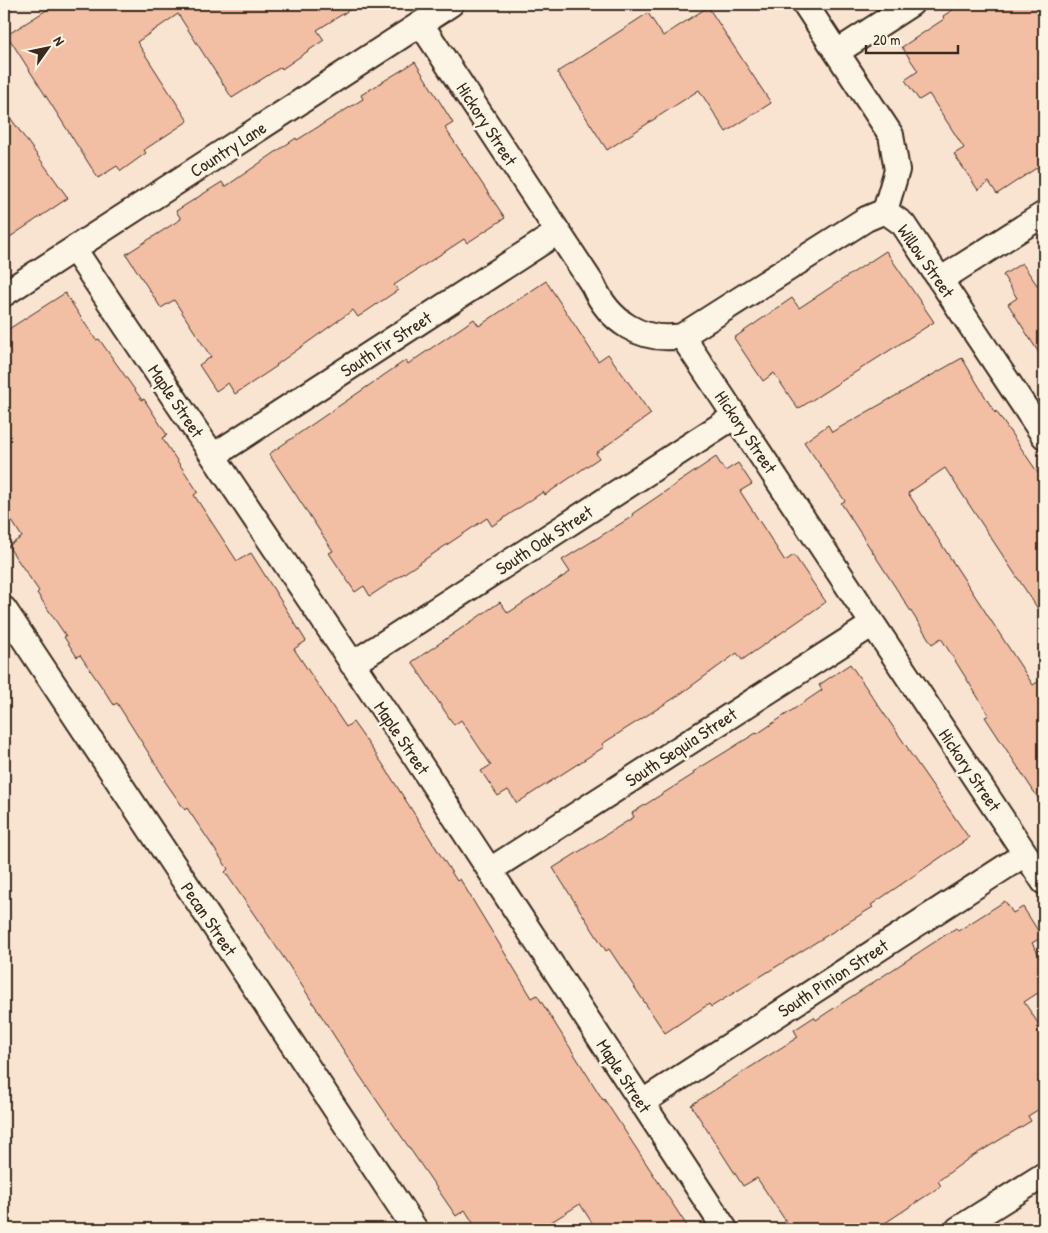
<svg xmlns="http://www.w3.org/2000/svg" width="1048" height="1233" font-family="'Patrick Hand',sans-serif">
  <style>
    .building { fill: #f2bea4; stroke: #3b2a1e }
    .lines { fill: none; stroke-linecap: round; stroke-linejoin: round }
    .minor-casing { stroke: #3b2a1e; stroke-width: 28 }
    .minor { stroke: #fcf5e5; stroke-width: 24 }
    .labels { text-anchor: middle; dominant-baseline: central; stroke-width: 5; stroke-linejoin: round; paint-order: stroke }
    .street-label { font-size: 18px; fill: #3b2a1e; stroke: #fcf5e5 }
  </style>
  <rect width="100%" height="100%" fill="#f9e4d2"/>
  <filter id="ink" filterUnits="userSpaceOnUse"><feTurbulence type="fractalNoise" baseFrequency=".02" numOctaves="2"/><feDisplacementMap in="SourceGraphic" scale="10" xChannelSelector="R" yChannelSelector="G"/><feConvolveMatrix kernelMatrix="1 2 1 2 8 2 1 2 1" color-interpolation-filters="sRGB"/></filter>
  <g filter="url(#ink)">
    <path class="building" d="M56,4h303l-42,26 7,10 -42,29 -1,-2 -49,31 -54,-84 -41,28 51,79 -44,29 2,3 -25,18 -4,-5 -19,12 -91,-143z
      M962,4h82v159l-47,31 -8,-12 -11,8 -24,-36 10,-6 -35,-54 -10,6 -14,-20 13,-9 -16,-24 42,-28 -1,-3z
      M708,7l63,96 -45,29 -27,-42 -92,60 -50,-78 91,-59 15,23z
      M415,62l38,61 -8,5 60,90 -38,25 -3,-4 -70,46 4,5 -40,27 -5,-7 -77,55 1,1 -42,28 -7,-11 -12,8 -17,-26 12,-8 -37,-57 -13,8 -35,-54 55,-35 -5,-8 46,-29 3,5 71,-49 1,2 66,-41 -2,-4z
      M4,109l64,89 -64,43z
      M886,251l48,71 -136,87 -24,-36 -11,8 -29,-43 58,-40 7,10z
      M1022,263l15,22 7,-5v81l-36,-57 9,-6 -14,-23z
      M546,281l52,80 10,-7 43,60 -55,39 3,5 -54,37 -2,-3 -51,34 -5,-8 -117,78 -6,-10 -9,6 -26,-39 4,-2 -64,-97 137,-94 2,4 66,-45 5,7z
      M65,293l31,47 3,-1 43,61 2,-1 23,36 -5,3 36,54 -4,3 43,66 14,-8 55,88 -12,8 52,78 7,-5 29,41 75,118 3,-2 72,119 5,-3 66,105 1,-1 85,130h-93l-16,-25 -40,25h-63l-12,-19 -9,6 -96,-140 -72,-112 -63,-92 3,-3 -41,-61 -2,2 -21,-30 1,-1 -48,-76 -3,2 -34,-50 -3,2 -13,-20 2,-1 -29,-43 2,-2 -31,-45 14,-9 -18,-29v-176z
      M962,358l33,55 1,-2 48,71v136l-99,-150 -37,25 125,192 11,-7v129l-59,-90 4,-2 -48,-77 -9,6 -91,-141 4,-2 -41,-59 24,-17 4,7z
      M716,457l9,14 13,-8 14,21 -12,7 45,70 9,-6 32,47 -84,58 -5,-7 -58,42 -77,49 2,3 -87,56 -9,-13 -10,6 -17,-25 10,-6 -30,-45 -7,5 -42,-63 88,-60 8,11 62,-41 -8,-12 71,-44 -1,-2z
      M850,664l59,86h-1l61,88 -98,67 2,2 -162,100 -2,-3 -44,29 -56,-84 -3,2 -53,-83 81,-51 -2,-4 62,-39 -1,-2 63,-39 1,1 65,-44 -3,-5z
      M1005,901l8,12 10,-6 19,30 -10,6 12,20v26l-20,13 20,30v74l-16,10 3,5 -63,38 -30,22 3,5 -65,43h-85l-34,-51 -14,8 -52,-81 107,-68 -4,-7 20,-13 2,3 140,-92 2,3z"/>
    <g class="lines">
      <g class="minor-casing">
        <path id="minor" d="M805,4l86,131 6,35 -12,41
          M421,24l172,261c16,36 48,58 89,51l362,546
          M837,52l74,-48
          M885,211l18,13 141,212
          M74,249l342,509 309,471
          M940,280l104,-66
          M4,294l447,-290
          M682,336l184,-117 19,-8
          M213,456l345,-224
          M4,609l411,620
          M352,664l383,-248
          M490,870l383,-246
          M641,1103l384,-249
          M958,1229l86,-54"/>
      </g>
      <use href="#minor" class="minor"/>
    </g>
  </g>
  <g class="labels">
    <g class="street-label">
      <text transform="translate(487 124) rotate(57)">Hickory Street</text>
      <text transform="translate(228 149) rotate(-33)">Country Lane</text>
      <text transform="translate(926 261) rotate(55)">Willow Street</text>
      <text transform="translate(386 344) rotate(-33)">South Fir Street</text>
      <text transform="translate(176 401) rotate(56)">Maple Street</text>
      <text transform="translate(746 432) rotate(56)">Hickory Street</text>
      <text transform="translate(544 540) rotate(-33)">South Oak Street</text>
      <text transform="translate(402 738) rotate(56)">Maple Street</text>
      <text transform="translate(681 747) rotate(-33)">South Sequia Street</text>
      <text transform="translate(970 770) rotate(56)">Hickory Street</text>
      <text transform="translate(209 919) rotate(56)">Pecan Street</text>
      <text transform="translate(833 978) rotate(-33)">South Pinion Street</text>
      <text transform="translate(624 1076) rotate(57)">Maple Street</text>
    </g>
  </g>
  <rect width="1048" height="1233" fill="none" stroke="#fcf5e5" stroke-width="20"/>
  <rect x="10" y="10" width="1028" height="1213" fill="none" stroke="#3b2a1e" stroke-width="2" filter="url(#ink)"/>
  <g transform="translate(48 48) rotate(57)" stroke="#fcf5e5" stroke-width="4" paint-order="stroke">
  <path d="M0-4L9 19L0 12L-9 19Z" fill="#3b2a1e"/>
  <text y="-8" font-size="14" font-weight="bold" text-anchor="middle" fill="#3b2a1e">N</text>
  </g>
  <path d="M866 45v8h92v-8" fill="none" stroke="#3b2a1e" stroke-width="2.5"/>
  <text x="873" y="45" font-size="15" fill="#3b2a1e" stroke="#fcf5e5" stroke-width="4" paint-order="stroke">20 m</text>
</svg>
